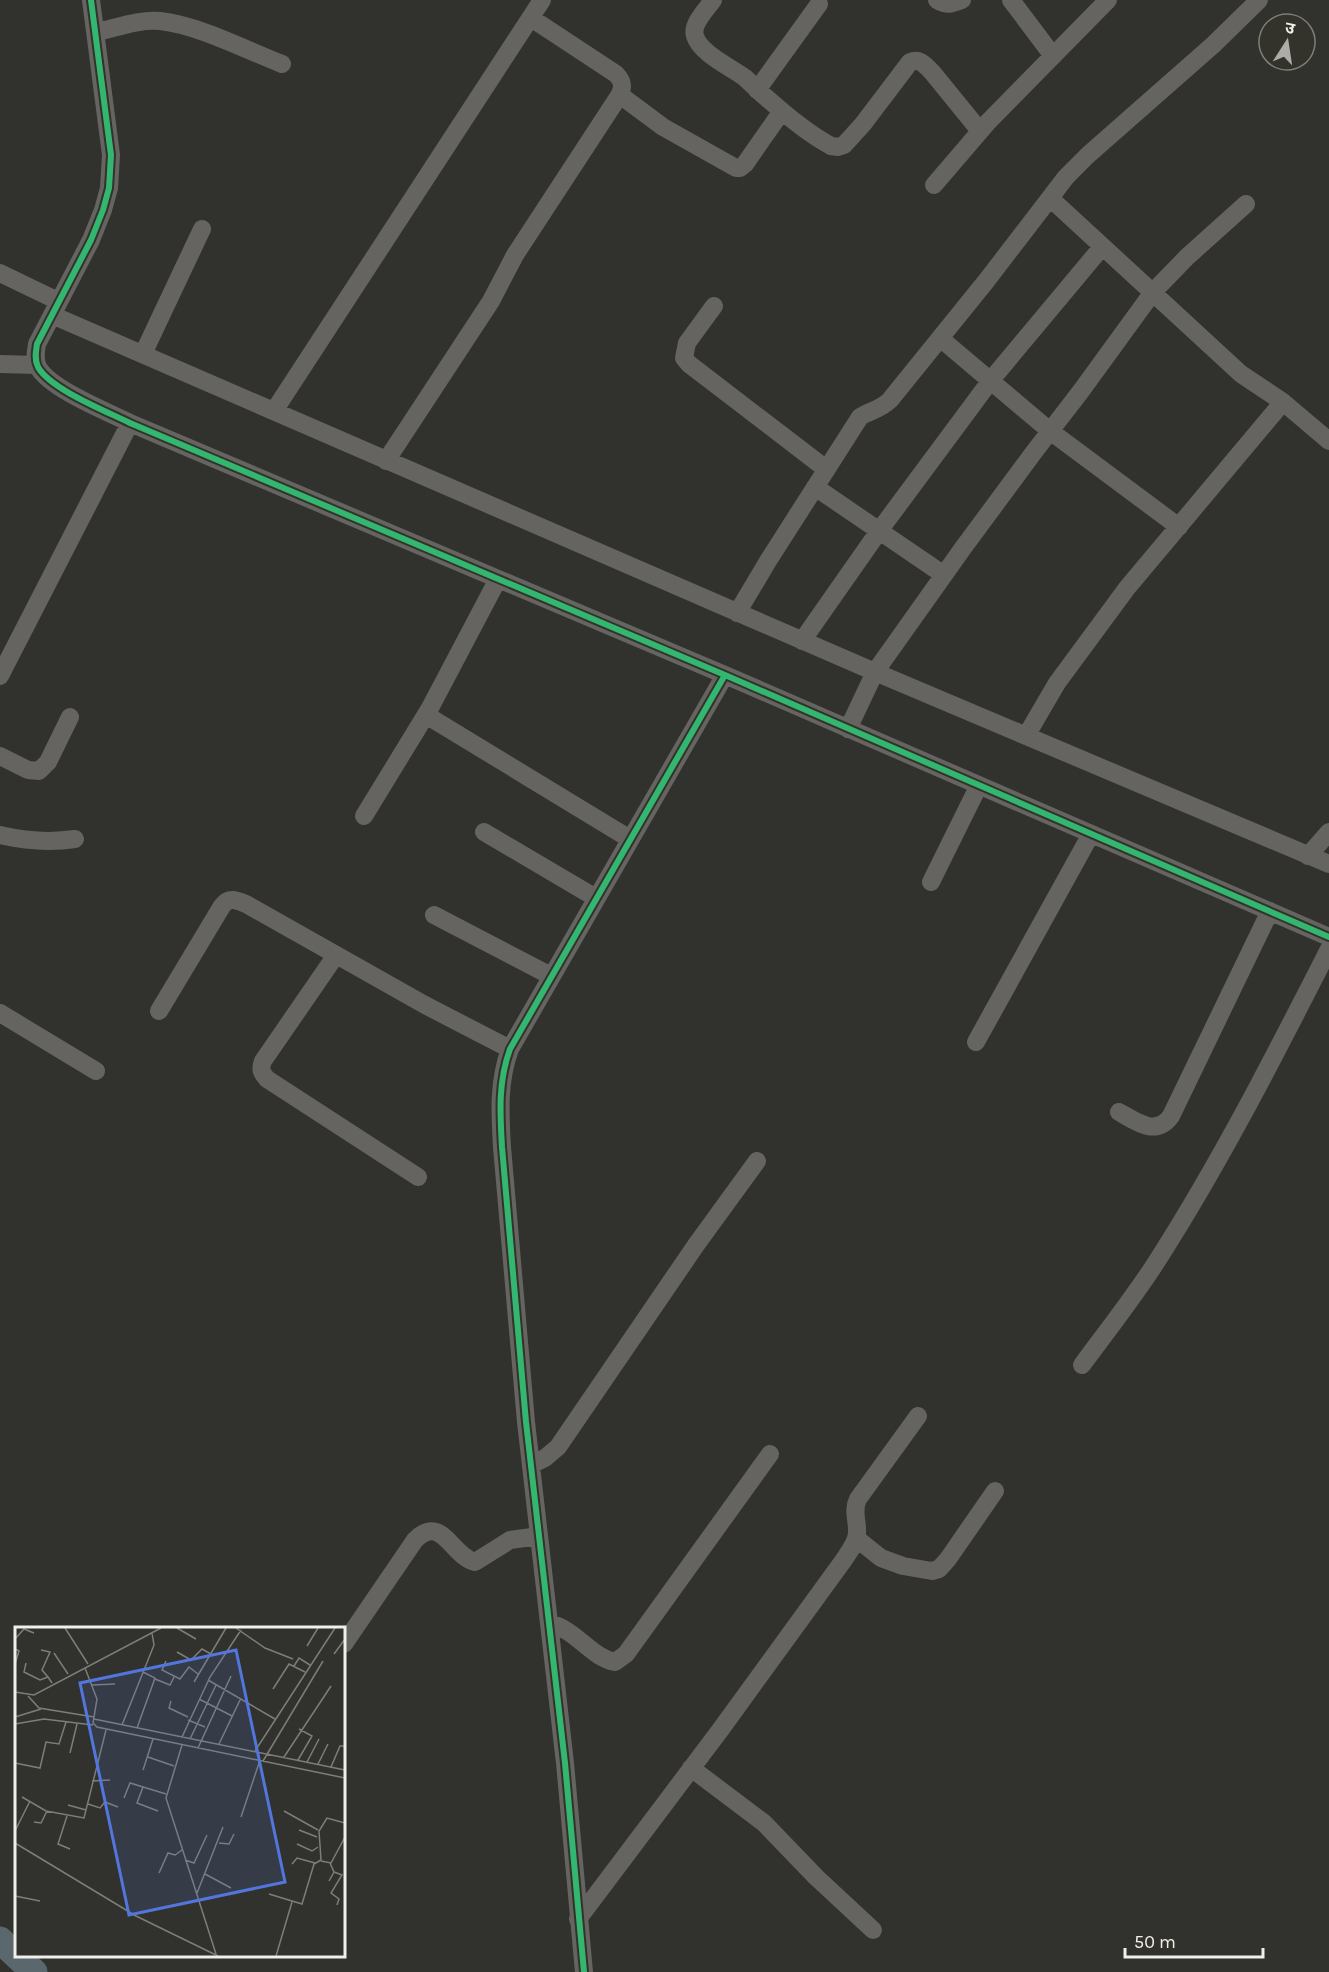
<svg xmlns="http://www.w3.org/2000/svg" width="1329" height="1972" font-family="Karla,'Noto Sans Devanagari',sans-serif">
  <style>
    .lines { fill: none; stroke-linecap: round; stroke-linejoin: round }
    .minor { stroke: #656461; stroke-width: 18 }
    .highway { stroke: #5a676c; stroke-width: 27 }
    .cycleway-casing { stroke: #33322b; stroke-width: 10 }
    .cycleway { stroke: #33b770; stroke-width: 6 }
    .inset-road { fill: none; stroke: #7d7d79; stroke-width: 1.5 }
    .view { fill: #5276dd; fill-opacity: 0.15; stroke: #5276dd; stroke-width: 3 }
    .inset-edge { fill: none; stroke: #f0f0eb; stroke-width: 3 }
  </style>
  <rect width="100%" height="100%" fill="#31312d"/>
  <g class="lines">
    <path class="minor" d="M91,0l20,155 -2,33 -6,22 -12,30 -54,104c-1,7 -3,15 1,23 12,22 68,44 92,56l595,252 604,262
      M713,0c-6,9 -22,24 -18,36 5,17 35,31 49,41 6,5 11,11 17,16 22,19 44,39 70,53l7,1 6,-2 19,-21 47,-62c10,-4 15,3 22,10l48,59
      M937,0c10,6 15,4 25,0
      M1011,0l42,56
      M96,32c20,-4 43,-13 64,-11 38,4 86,29 122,43
      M757,90l62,-86
      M620,95l43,32 73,41h4l5,-4 37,-53
      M934,185l54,-63 120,-122
      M1050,198l191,176 42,28 46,39
      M0,273l58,28
      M714,306l-27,37 -3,15 5,6 137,105
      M52,315l823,357 454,192
      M940,338l110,93 129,96
      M143,354l59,-125
      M0,364l37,1
      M274,411l268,-411
      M386,461l105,-160 24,-46 100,-153c7,-10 11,-18 1,-28l-85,-56
      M815,487l129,88
      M737,613l31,-52 92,-144c11,-7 20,-7 30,-17l97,-120 79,-103 22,-22 125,-110 46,-45
      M802,641l77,-110 112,-151 111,-133
      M0,676l130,-253
      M426,715l204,124
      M848,729l27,-57 88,-124 71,-96 47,-61 72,-99 34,-35 59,-53
      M1026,736l31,-53 70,-95 156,-186
      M0,756l28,14 11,1 9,-9 22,-45
      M364,816l66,-108 68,-129
      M484,832l112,66
      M0,835c26,6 49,8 75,4
      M1308,856l21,-24
      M931,882l48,-97
      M434,915l117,61
      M336,955l-73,106c-3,8 -2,11 4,18l151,98
      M159,1011l63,-105c7,-9 14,-6 24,-2l179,101 85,44
      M0,1013l96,58
      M976,1042l115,-208
      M1119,1112c18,10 37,25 52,4l99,-205
      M1082,1365c25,-34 52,-68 75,-104 64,-100 118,-206 172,-312
      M531,1465l14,-7 13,-11 138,-202 61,-84
      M856,1538l25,20 22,8 29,5 7,-2 9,-10 47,-68
      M549,1623c28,7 41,34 66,39l11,-8 144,-200
      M344,1644l71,-104c27,-27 36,16 60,22l35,-22 29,-4
      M691,1768l73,55 52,54 57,53
      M578,1919l143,-190 122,-168c5,-8 13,-17 14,-27 1,-13 -5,-23 1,-35l60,-83
      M584,1972l-19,-209 -39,-341 -24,-275c-2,-34 -4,-65 8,-98l215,-374"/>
    <path class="highway" d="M0,1940l34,32"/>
    <g class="cycleway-casing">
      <path id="cycleway" d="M91,0l20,155 -2,33 -6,22 -12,30 -54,104c-1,7 -3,15 1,23 12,22 68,44 92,56l595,252 604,262
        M584,1972l-19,-209 -39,-341 -24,-275c-2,-34 -4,-65 8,-98l215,-374"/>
    </g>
    <use href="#cycleway" class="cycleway"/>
  </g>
  <g transform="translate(15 1627)">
    <rect width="330" height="330" fill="#31312d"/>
    <path class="inset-road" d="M50,1l23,36M162,1l19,11M221,1l29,20 28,11M0,12l9,-10 10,4M292,19l11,-18M0,22l4,2 -4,13M26,23l9,2 -8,18 6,7M162,25l14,8 11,-11 9,5M39,26l14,21M319,27l11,-15M151,34l-4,9 18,9 9,-12 9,7M11,36l-2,9 16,8 8,-3 4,6M279,39l5,-8 11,7M70,41l12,31 -4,24 4,4 248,51M140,52l15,6 4,-8M193,53l67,39M179,55l32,-54M77,58l23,-1M258,62l16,-25 16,8M0,65l19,3 127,-67M13,69l11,12 55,9M184,72l33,17M156,74l-2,7 19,9M0,90l26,-8M79,92l251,51M173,93l17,7M0,97l29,-5 49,6M107,98l32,-80 -2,-12M122,101l18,-50 -12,-6M167,110l28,-60 31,-47M175,112l26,-54M204,117l22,-46M167,118l-16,53 50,156M183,121l33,-72M240,124l80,-123M55,126l7,-29M133,130l26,9M269,130l47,-71M283,133l14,-24 -13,-7M248,134l60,-100M292,135l12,-23M0,136l25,5 6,-26 13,2 7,-22M303,137l10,-20M316,140l9,-21h5M128,143l10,-31M77,154l18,-1M128,160l-6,16 21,8M7,170l24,14 38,7 22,-88M109,171l6,-15 36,11M73,177l12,4 5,-6 13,5M53,178l18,5M269,184l34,19M52,189l-9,28 12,5M226,190l19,-57M19,195l7,1 6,-12M284,203l18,7M0,204l15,-30M0,216l121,73 82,40M204,216l10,1 5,-10M282,217l15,7 6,-4M170,233l9,3 13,-28M306,234l10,2 14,-26M277,237l5,-6 18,5M319,245l8,3 -11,18 8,6 -2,6M144,246l9,-20 7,2 7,-5M190,247l26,14M314,254l5,-9 -4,-9M182,266l26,-66M254,267l33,10 12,-40 7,-4 -2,-29 8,-13 18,5M0,269l25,5M261,329l16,-54"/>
    <path class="view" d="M221,23l49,232 -156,33 -49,-232z"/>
    <rect width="330" height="330" class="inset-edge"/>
  </g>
  <g transform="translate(1287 42) rotate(12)"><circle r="28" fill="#33322b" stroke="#7f7e78" stroke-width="1.5"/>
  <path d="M0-4.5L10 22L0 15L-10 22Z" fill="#adada8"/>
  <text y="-9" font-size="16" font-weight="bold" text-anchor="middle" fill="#f0f0eb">उ</text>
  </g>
  <path d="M1125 1948v9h138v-9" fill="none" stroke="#f0f0eb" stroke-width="3"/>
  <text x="1134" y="1948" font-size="18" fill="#f0f0eb" stroke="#33322b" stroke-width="4.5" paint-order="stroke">50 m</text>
</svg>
